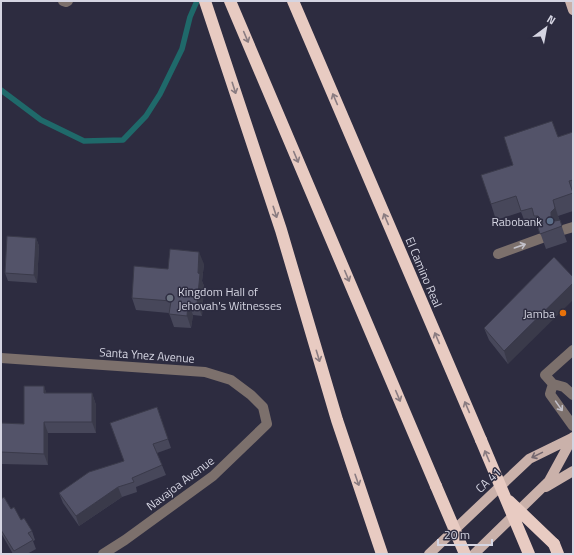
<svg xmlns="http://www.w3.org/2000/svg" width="574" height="555" font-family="'Titillium Web',sans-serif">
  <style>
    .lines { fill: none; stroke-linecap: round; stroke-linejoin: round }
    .stream { stroke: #1f696a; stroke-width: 5.5 }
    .minor { stroke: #7c706c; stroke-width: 10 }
    .major { stroke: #cab1aa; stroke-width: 10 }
    .highway { stroke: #e8cbc2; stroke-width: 12 }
    .highway-bridge { stroke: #e8cbc2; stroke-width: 12 }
    .wall { fill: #47475a }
    .shaded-wall { fill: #3a3a4a }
    .building { fill: #535369; stroke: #3a3a4a }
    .oneway { stroke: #8a7c81 }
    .oneway2 { stroke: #c3c1ca }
    .oneway3 { stroke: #746870 }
    .service-dot { fill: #5c6f8a; stroke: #2d2c40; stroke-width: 1.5 }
    .worship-dot { fill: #6b7280; stroke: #2d2c40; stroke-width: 1.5 }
    .food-dot { fill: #e8710a; stroke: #2d2c40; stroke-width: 1.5 }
    .labels { text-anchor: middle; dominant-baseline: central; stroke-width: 3; stroke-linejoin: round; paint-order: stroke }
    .poi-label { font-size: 12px; fill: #d5d5e2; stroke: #2d2c40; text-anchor: end }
    .street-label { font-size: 12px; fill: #d5d5e2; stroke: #2d2c40 }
  </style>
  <rect width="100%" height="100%" fill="#2d2c40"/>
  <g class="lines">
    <path class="stream" d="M1,90l40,30 43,21 39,-1 23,-24 14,-22 22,-45 8,-32 7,-16"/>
    <path class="minor" d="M63,1l3,1 2,-1
      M563,230l10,-3
      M498,254l44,-16
      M573,350l-28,25 8,9 11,3 9,8
      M1,358l204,14 26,8 20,15 12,12 4,17 -54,52 -88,64 -22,14
      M553,384l-3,10 23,32"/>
    <path class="major" d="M570,1l3,9
      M546,487l27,-16
      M429,554l100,-95 43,-21
      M474,554l75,-73 24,-44"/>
    <path class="highway" d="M205,1l76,229 56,190 45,134
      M230,1l206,485
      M293,1l188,439
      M554,544l4,10"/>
    <path class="highway-bridge" d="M481,440l48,114
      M436,486l29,68
      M509,501l45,43"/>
  </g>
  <path class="wall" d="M573,132v79l-15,5 9,26 -21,7 -9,-25 -10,3 -6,-15 -25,8 -5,-16 67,-67z
    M36,238l3,8 -2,37 -29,-2 -3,-8z
    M554,257l-46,107 -19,-24 -5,-12z
    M204,264l-2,17 2,5 -2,30 -9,-1 -2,13 -17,-1 -5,-14 -33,-3 -4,-12 36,-29z
    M44,386l2,7h46l4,12v28h-48v32l-47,-1v-41l23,1z
    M157,407l14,41 -14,5 9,22 -30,12 1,5 -15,5 -43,29 -16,-23 -4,-10 65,-32z
    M1,499l31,32 3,9 -2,1 3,8 -9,5h-14l-12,-21z"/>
  <path class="shaded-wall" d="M553,200l5,16 9,26 -6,-18 -5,4 -5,-11v-5z
    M36,238l3,8 -2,37 -3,-8z
    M199,252l5,12 -2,17 2,5 -2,30 -5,-12 1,-31z
    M1,275l1,4 -1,29z
    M573,283v17l-65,64 -4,-13z
    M188,303l5,12 -2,13 -4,-12z
    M44,386l4,12 -4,-5z
    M92,393l4,12v28l-4,-11z
    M44,422l4,11v32l-4,-11z
    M118,487l4,10 -43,29 -3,-10z"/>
  <path class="building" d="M552,121l6,16 15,-5v48l-4,1 4,12 -20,7 2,8 -4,4v5l4,4 5,-1 2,6 -22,8 -2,-6 5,-4 -1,-4 -4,-4h-4l-2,-8 -11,3 -5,-15 -25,8 -10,-29 32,-10 -9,-28z
    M7,236l29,2 -2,37 -29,-2z
    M170,249l29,3 -1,21 2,1 -3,30 -9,-1 -1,13 -18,-2 2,-13 -39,-3 2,-32 34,3z
    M554,257l19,20v6l-69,68 -20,-23z
    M24,386h20v7h48v29h-48v32l-43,-2v-29l23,1z
    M157,407l11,32 -15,5 9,21 -30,13 2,4 -16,5 -42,29 -17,-23 30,-21 35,-11 -14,-38z
    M4,497l7,12 3,-2 7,13 3,-2 8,13 -4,2 5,7 -19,11 -13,-21v-31z"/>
  <defs><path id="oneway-shaft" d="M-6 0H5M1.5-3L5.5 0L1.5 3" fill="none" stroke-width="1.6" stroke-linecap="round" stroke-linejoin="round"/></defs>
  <g class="oneway">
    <use href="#oneway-shaft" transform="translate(246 37) rotate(67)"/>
    <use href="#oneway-shaft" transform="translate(234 88) rotate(72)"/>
    <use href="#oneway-shaft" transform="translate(335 99) rotate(-113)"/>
    <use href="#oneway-shaft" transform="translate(296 157) rotate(67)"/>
    <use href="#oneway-shaft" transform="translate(275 212) rotate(72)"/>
    <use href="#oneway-shaft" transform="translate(386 219) rotate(-113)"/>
    <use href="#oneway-shaft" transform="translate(347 276) rotate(67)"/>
    <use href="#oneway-shaft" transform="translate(437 338) rotate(-113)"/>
    <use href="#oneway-shaft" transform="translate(318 356) rotate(73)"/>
    <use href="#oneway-shaft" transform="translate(398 396) rotate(67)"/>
    <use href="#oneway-shaft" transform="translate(467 407) rotate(-113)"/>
    <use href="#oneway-shaft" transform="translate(487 456) rotate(-113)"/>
    <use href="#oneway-shaft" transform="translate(357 480) rotate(71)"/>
  </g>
  <g class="oneway2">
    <use href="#oneway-shaft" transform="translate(520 246) rotate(-19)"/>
    <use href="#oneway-shaft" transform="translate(559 406) rotate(55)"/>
  </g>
  <use class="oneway3" href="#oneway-shaft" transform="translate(537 455) rotate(154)"/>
  <circle class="service-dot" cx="550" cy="221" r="4"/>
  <circle class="worship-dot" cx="170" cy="298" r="4"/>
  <circle class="food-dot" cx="563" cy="313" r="4"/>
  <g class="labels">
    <g class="poi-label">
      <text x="542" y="221">Rabobank</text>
      <text x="178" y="291" text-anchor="start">Kingdom Hall of<tspan x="178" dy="14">Jehovah's Witnesses</tspan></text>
      <text x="555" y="313">Jamba</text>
    </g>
    <g class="street-label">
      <text transform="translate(424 272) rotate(67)">El Camino Real</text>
      <text transform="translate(147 355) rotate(4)">Santa Ynez Avenue</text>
      <text transform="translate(488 480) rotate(-44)">CA 41</text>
      <text transform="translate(180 483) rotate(-37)">Navajoa Avenue</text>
    </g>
  </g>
  <rect width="574" height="555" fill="none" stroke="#d5d5e2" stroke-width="4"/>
  <g transform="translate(546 28) rotate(32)" stroke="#2d2c40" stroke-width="3" paint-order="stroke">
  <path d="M0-3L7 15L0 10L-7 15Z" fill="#d5d5e2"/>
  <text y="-6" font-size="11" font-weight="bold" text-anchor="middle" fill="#d5d5e2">N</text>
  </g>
  <path d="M438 539v6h54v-6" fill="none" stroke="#d5d5e2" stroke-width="2"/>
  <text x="444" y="539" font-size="12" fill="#d5d5e2" stroke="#2d2c40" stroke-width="3" paint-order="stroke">20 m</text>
</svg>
